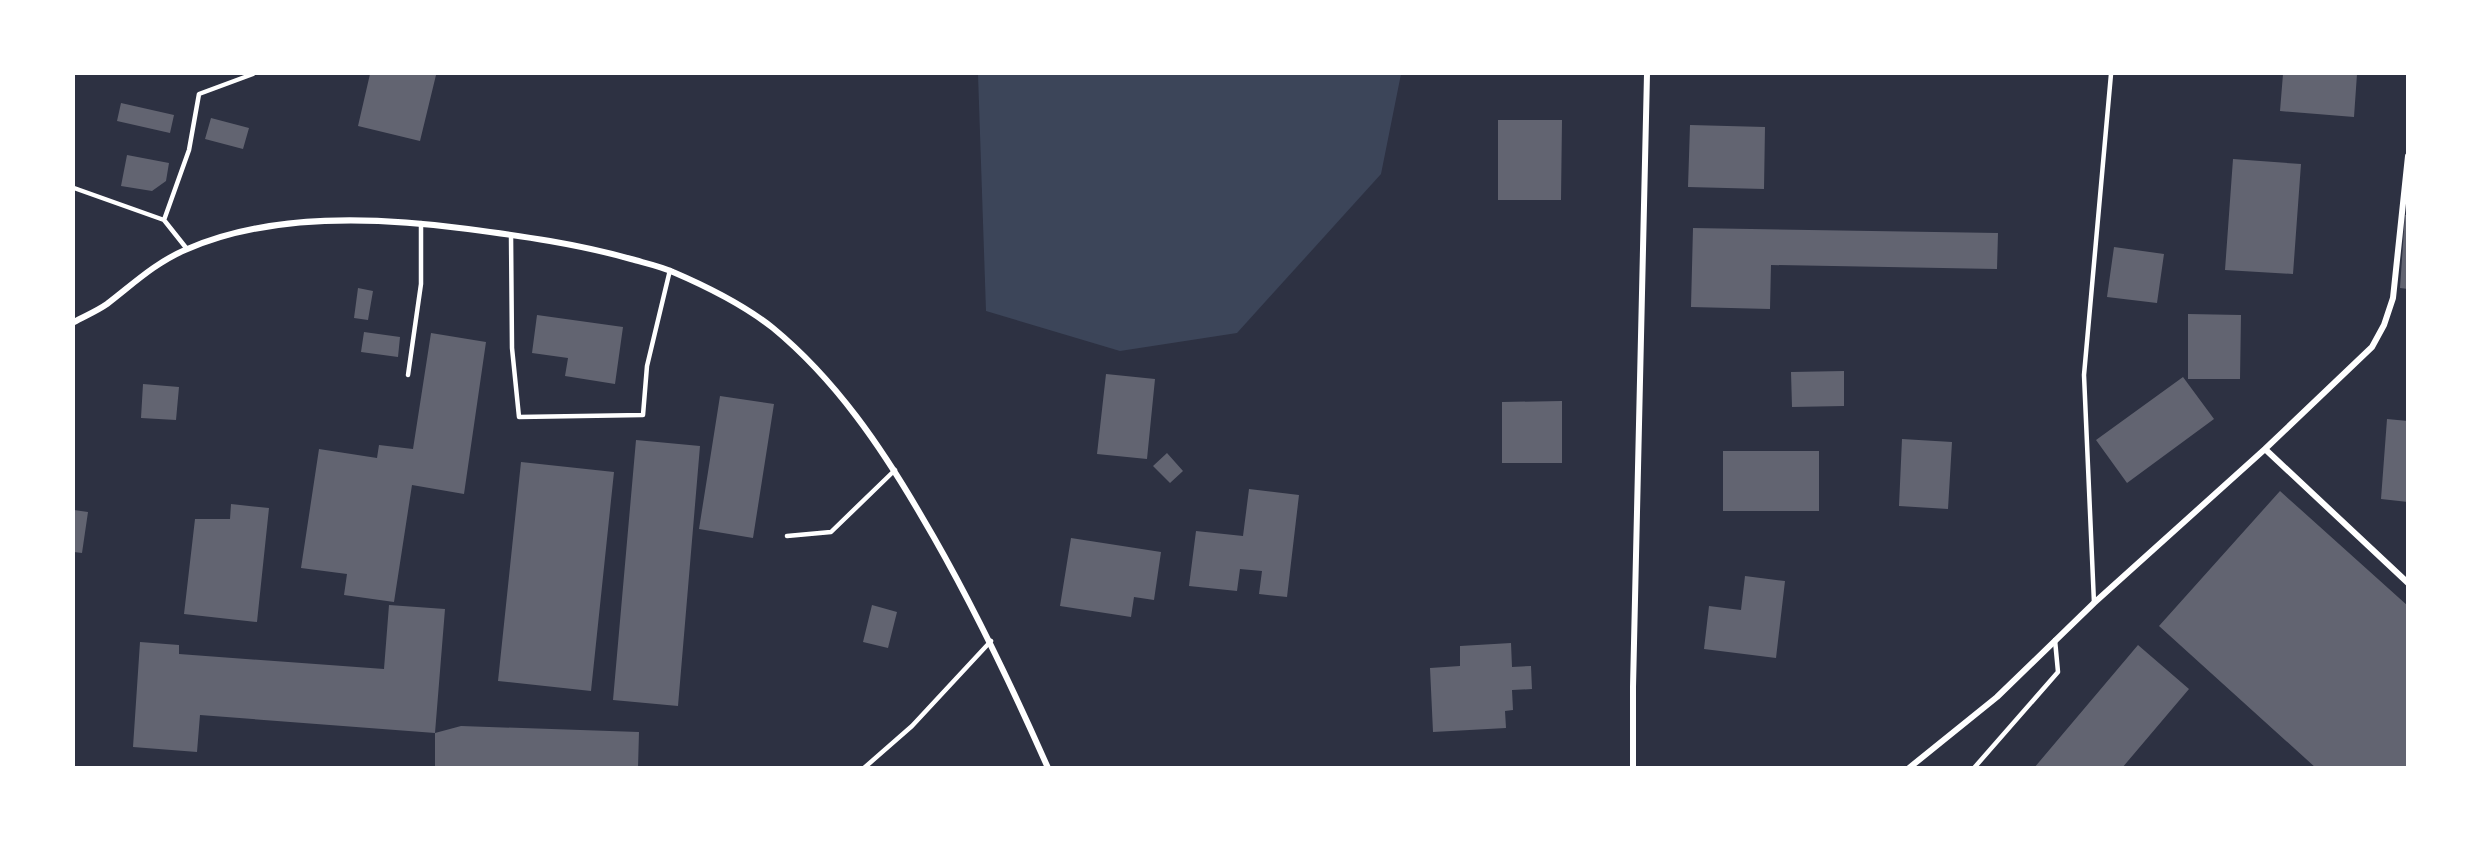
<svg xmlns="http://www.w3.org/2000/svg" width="2481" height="841" font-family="'Source Sans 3',sans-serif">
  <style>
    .green { fill: #3c4559 }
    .building { fill: #626471 }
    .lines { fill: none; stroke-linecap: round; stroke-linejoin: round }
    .service { stroke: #fff; stroke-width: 4.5 }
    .minor { stroke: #fff; stroke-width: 6 }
  </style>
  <rect width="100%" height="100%" fill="#2d3142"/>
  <path class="green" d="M978,74h423l-20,100 -144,159 -117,18 -134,-40z"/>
  <path class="building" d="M370,74l66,1 -16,66 -62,-15z
    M2283,74h74l-3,43 -74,-6z
    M121,103l53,12 -4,18 -53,-12z
    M211,118l38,10 -6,21 -38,-10z
    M1498,120h64l-1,80h-63z
    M1690,125l75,2 -1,62 -76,-2z
    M127,155l42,8 -3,18 -14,10 -31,-5z
    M2233,159l68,5 -8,110 -68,-4z
    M2405,215h3v74l-8,-1z
    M1693,228l305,5 -1,36 -226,-4 -1,44 -79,-2z
    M2114,247l50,7 -7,49 -50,-6z
    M358,288l15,3 -5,29 -14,-2z
    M2188,314l53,1 -1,64h-52z
    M537,315l86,12 -8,57 -50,-8 3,-18 -36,-5z
    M364,332l36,5 -2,20 -37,-5z
    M431,333l55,9 -22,152 -52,-9 -18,117 -50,-7 3,-21 -46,-6 18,-119 58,9 2,-13 34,4z
    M1844,371v35l-52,1 -1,-35z
    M1106,374l49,5 -8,80 -50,-5z
    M2183,377l31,42 -87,64 -31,-43z
    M143,384l36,3 -3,33 -35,-2z
    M720,396l54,8 -21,134 -54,-9z
    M1562,401v62h-60v-61z
    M2387,419l21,2v81l-27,-3z
    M1902,439l50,3 -4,67 -49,-3z
    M636,440l64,6 -22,260 -65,-6z
    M1723,451h96v60h-96z
    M1167,453l16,18 -13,12 -17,-17z
    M521,462l93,10 -23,219 -93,-10z
    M1249,489l50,6 -12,102 -28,-3 3,-23 -22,-2 -3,22 -48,-5 7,-55 47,5z
    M2280,491l128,115v162h-92l-157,-142z
    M231,504l38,4 -12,114 -73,-8 11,-95h35z
    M74,510l14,2 -6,41 -8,-1z
    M1071,538l90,14 -7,48 -20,-3 -3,20 -71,-11z
    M1745,576l40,5 -9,77 -72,-9 5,-43 32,4z
    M389,605l56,4 -10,124 26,-7 178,6 -1,36h-203v-35l-235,-18 -3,37 -64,-5 7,-105 39,3v9l205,15z
    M872,605l25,7 -9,36 -25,-6z
    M1511,643l1,24 19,-1 1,23 -20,1 1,20 -8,1 1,17 -73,4 -3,-64 30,-2v-20z
    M2138,645l51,44 -67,79h-88z"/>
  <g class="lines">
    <path class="service" d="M74,188l90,32 23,29
      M164,220l25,-70 10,-56 54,-20
      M511,235l1,113 7,69 124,-2 4,-49 23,-96
      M408,375l13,-91v-61
      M787,536l44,-4 64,-62
      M2094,603l-10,-228 27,-301
      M864,768l48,-42 79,-85
      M1974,768l84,-96 -3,-32"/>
    <path class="minor" d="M74,322c11,-6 23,-11 33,-18 26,-20 48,-41 78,-54 85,-38 194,-33 283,-21 54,7 110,15 163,30 14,4 29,7 42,13 35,15 71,33 100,56 63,52 109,120 149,189 48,81 88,165 126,251
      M2265,449l143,134
      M1633,768v-81l14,-613
      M1909,768l88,-71 97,-94 171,-154 107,-102 12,-22 9,-27 15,-142"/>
  </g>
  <rect width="2481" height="841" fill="none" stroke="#ffffff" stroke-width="150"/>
</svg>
